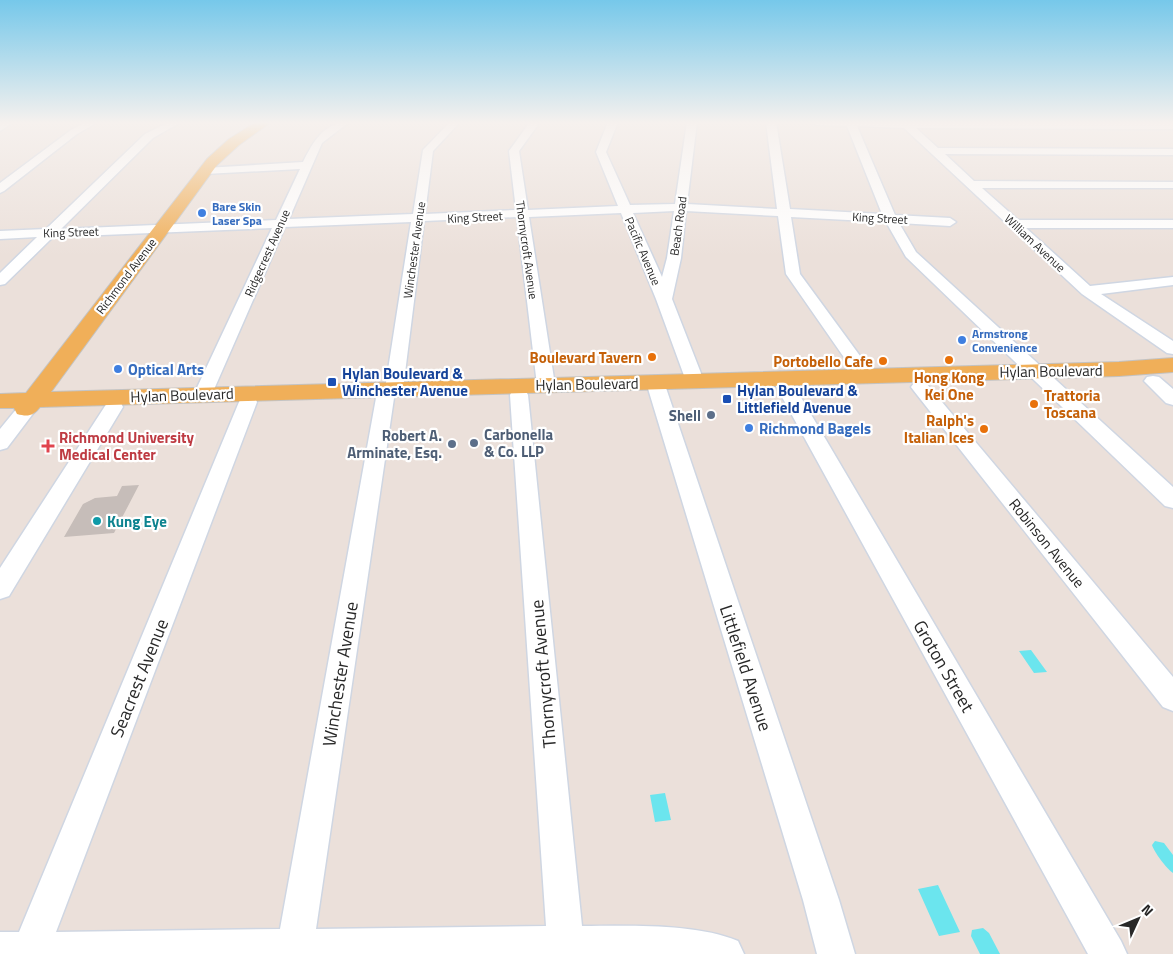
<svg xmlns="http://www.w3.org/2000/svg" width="1173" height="954" font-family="'Titillium Web',sans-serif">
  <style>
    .water { fill: #6be5ee }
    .building { fill: #c6bdb9 }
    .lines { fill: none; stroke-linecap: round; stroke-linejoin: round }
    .minor-casing { stroke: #cfd6e2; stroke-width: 3 }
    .major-casing { stroke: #c3c3c3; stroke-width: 2 }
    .minor { fill: #fff; fill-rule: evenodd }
    .major { fill: #f0af59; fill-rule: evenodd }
    .shop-dot { fill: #3f7fe0; stroke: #fff; stroke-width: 2 }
    .food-dot { fill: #e8710a; stroke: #fff; stroke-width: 2 }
    .transit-dot { fill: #1a4fb4; stroke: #fff; stroke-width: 2 }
    .service-dot { fill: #5c6f8a; stroke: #fff; stroke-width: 2 }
    .health-dot { fill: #e0444e; stroke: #fff; stroke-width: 2 }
    .culture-dot { fill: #0f9aa8; stroke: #fff; stroke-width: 2 }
    .labels { text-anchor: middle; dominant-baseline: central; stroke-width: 4.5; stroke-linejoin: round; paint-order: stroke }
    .far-shop-label { font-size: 12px; font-weight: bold; fill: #366cbe; stroke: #fff; text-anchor: start }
    .far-street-label { font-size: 12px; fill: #282828; stroke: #fff }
    .food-label { font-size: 15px; font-weight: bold; fill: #c56008; stroke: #fff; text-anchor: end }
    .shop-label { font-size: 15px; font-weight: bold; fill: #366cbe; stroke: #fff; text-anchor: start }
    .street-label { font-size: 15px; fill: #282828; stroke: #fff }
    .transit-label { font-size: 15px; font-weight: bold; fill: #164399; stroke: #fff; text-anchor: start }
    .service-label { font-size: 15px; font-weight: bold; fill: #4e5e75; stroke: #fff; text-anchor: end }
    .health-label { font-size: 15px; font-weight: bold; fill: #be3a42; stroke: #fff; text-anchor: start }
    .culture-label { font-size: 15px; font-weight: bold; fill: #0d838f; stroke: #fff; text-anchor: start }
    .near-street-label { font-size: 18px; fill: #282828; stroke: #fff }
  </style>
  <rect width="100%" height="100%" fill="#ebe0da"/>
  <path class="water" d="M1031,650l16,22 -13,1 -15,-22z
    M665,793l6,27 -16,2 -5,-27z
    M1155,841l9,2 9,12v18c-6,-4 -19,-21 -21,-28z
    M938,885l22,47 -21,4 -21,-47z
    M983,928l6,5 11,21h-20l-9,-18 1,-6z"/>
  <path class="building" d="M139,485l-25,48 -50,4 19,-33 12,-6 22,-2 5,-10z"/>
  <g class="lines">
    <g class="minor-casing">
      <path id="minor" d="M2,122h12l-14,9v-7z
        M86,122h12l-21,12 -73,57 -4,2v-10l71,-53z
        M169,122h12l-28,16 -92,91 215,-9 24,-51 -95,5 -6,-3 6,-3 98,-6c10,-20 21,-40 46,-40l-27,21 -33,76 124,-5 10,-64 27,-28h10l-27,29 -8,63 91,-4 -7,-59 21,-29h10l-21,29 9,59 90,-4 -22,-54 12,-30h10l-12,30 24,53 45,-1 12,-82h10l-10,82 90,5 -11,-87h10l14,87 92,5 -35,-88 -31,-1 -5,-3 362,1v6l-257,-1 22,20 235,1v6l-228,-1 29,27 199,1v6h-191l36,32h155v8h-147l64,58 83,-9v8l-72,9 72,47v13l-6,-1 -85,-59 -178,-166 -47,-2 38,89 55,3 6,4 -6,4 -51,-3 17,29 257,235v21l-8,-2 -259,-249 -20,-35 -95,-5 9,57 74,101 -3,4 -6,1 -6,-1 -73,-105 -8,-58 -92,-5 -5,47 -9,41 32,82 -3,4 -6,1 -6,-1 -3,-4 -30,-82 -35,-86 -92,4 26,168 -3,4 -6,1 -6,-1 -3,-4 -20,-168 -93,4 -21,168 -3,4 -6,1 -6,-1 -3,-4 26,-167 -126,5 -73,167 -2,4 -7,2 -7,-2 -2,-4 78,-166 -219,9 -48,47 -5,1v-12l37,-36 -37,2v-8l46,-2 99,-95zM674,211l-7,47 -5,19 -29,-64z
        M780,372l6,1 3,4 332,564 6,13h-39l-317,-577 3,-4z
        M1153,376l6,1 14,12v16l-7,-2 -22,-22 3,-4z
        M655,377l6,1 3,4 175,518 16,54h-38l-14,-54 -157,-518 3,-4z
        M920,382l6,1 247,294v34l-10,-4 -249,-316 -3,-4 3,-4z
        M519,389l7,2 2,4 54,531c46,0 113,-3 156,15l6,13h-744v-22h19l220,-530 2,-4 7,-2 7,2 2,4 -201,530 224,-3 96,-531 2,-4 7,-2 7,2 2,4 -78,531 230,-3 -36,-531 2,-4z
        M114,401l7,2 2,4 -114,189 -9,3v-31l107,-165z
        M25,405l7,2 3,4 -28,37 -7,2v-21l18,-22z"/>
    </g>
    <g class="major-casing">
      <path id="major" d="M256,122h15l-32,23 -22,20 -166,227 1068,-30 54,-4v14l-54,4 -1079,31c-7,9 -12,10 -23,7l-3,-6h-14v-14l26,-1 181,-234 22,-20z"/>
    </g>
    <use href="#minor" class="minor"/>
    <use href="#major" class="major"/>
  </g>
  <linearGradient id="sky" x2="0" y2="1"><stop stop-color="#76c8ea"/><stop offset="0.48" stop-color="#f6f1ee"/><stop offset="1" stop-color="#f6f1ee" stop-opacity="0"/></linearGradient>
  <rect width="1173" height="256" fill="url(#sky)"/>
  <g class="shop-dot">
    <circle cx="202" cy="213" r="5"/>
    <circle cx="962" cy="340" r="5"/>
    <circle cx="118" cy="369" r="5"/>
    <circle cx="749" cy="428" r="5"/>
  </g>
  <g class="food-dot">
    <circle cx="652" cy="357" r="5"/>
    <circle cx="949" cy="360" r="5"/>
    <circle cx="883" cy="361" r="5"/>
    <circle cx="1034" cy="404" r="5"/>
    <circle cx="984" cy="429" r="5"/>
  </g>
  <g class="transit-dot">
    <rect x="327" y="377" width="10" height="10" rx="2.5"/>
    <rect x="722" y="394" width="10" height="10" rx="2.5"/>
  </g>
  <g class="service-dot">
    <circle cx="711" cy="415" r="5"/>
    <circle cx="474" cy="443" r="5"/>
    <circle cx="452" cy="444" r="5"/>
  </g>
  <path class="health-dot" d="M45.5 438.5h5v5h5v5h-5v5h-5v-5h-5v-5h5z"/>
  <circle class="culture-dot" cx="97" cy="521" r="5"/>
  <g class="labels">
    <g class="far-shop-label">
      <text x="212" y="206">Bare Skin<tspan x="212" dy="14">Laser Spa</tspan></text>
      <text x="972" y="333">Armstrong<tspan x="972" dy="14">Convenience</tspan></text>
    </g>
    <g class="far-street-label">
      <text transform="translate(475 217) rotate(-3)">King Street</text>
      <text transform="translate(880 218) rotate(3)">King Street</text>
      <text transform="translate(678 226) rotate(-82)">Beach Road</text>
      <text transform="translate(71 232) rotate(-2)">King Street</text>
      <text transform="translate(1035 243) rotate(43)">William Avenue</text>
      <text transform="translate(414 250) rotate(-82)">Winchester Avenue</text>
      <text transform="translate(527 250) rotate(82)">Thornycroft Avenue</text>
      <text transform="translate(643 251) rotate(67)">Pacific Avenue</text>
      <text transform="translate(267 253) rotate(-66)">Ridgecrest Avenue</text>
      <text transform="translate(126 276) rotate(-53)">Richmond Avenue</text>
    </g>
    <g class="food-label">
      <text x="642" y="357">Boulevard Tavern</text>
      <text x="873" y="361">Portobello Cafe</text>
      <text x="949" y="377" text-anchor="middle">Hong Kong<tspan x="949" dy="17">Kei One</tspan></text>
      <text x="1044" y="395" text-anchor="start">Trattoria<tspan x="1044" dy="17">Toscana</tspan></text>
      <text x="974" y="420">Ralph's<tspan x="974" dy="17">Italian Ices</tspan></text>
    </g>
    <g class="shop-label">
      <text x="128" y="369">Optical Arts</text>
      <text x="759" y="428">Richmond Bagels</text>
    </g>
    <g class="street-label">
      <text transform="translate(1051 371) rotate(-1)">Hylan Boulevard</text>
      <text transform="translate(587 384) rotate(-1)">Hylan Boulevard</text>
      <text transform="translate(182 395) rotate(-2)">Hylan Boulevard</text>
      <text transform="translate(1047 543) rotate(51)">Robinson Avenue</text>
    </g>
    <g class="transit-label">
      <text x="342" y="373">Hylan Boulevard &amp;<tspan x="342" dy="17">Winchester Avenue</tspan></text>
      <text x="737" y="390">Hylan Boulevard &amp;<tspan x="737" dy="17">Littlefield Avenue</tspan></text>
    </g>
    <g class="service-label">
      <text x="701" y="415">Shell</text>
      <text x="484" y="434" text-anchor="start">Carbonella<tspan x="484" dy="17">&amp; Co. LLP</tspan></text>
      <text x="442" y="435">Robert A.<tspan x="442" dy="17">Arminate, Esq.</tspan></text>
    </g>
    <g class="health-label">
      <text x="59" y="437">Richmond University<tspan x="59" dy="17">Medical Center</tspan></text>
    </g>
    <g class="culture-label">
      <text x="107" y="521">Kung Eye</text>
    </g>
    <g class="near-street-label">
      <text transform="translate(944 666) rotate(60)">Groton Street</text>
      <text transform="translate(746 668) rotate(72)">Littlefield Avenue</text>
      <text transform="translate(340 674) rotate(-81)">Winchester Avenue</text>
      <text transform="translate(543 674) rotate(-95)">Thornycroft Avenue</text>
      <text transform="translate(139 678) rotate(-68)">Seacrest Avenue</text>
    </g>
  </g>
  <g transform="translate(1138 919) rotate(46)" stroke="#ffffff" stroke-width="4" paint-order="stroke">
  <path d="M0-4L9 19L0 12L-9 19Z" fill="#282828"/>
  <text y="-8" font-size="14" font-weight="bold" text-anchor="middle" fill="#282828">N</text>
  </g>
</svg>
